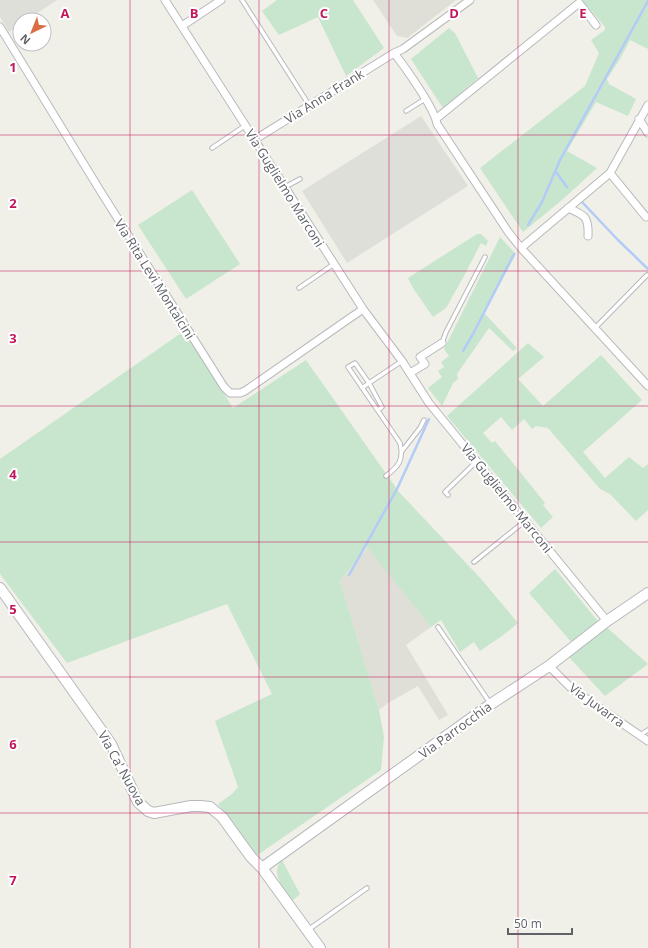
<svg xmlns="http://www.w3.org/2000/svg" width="648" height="948" font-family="'Open Sans',sans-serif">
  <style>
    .industrial { fill: #dfdfda }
    .education { fill: #e0dfd7 }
    .green { fill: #c8e5cd }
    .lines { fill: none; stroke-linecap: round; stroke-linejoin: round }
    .stream { stroke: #b2ccf7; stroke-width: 2.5 }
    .lane-casing { stroke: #b8b9bd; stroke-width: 5.5 }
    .street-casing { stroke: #b8b9bd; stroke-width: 9 }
    .secondary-casing { stroke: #b7b9be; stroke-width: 12 }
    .lane { stroke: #fff; stroke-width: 3.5 }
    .street { stroke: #fff; stroke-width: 7 }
    .secondary { stroke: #fff; stroke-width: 10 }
    .grid { fill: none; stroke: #c2185b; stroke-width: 1; stroke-opacity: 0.55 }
    .labels { text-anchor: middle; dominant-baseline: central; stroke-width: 4; stroke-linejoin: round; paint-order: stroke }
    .street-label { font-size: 13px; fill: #606267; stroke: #fff }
    .grid-label { font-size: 13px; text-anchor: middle; font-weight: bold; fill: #c2185b; stroke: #fff; stroke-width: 4; stroke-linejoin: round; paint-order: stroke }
  </style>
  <rect width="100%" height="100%" fill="#f0f0e9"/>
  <path class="industrial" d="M0,0h57l-30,20h-7v5l-11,7 -9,-15z
    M421,116l47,70 -121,77 -45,-72z"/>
  <path class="education" d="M373,0h83l-49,38 -10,-2z
    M368,547l63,80 -25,18 42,70 -9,5 -21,-34 -30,17 -9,7 -39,-129z"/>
  <path class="green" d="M277,0h76l31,48 -38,28 -28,-59 -39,18 -17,-24z
    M582,0h66v49l-18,-9 -10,19 -13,20 2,5 27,15 -8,17 -32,-14 -29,49 30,17 -35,32 -39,32 -43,-64 105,-82 14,-33 -8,-13 14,-10v-3z
    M449,28l6,5 23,45 -35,30 -32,-49z
    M192,190l48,74 -54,35 -48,-74z
    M477,234h4l7,7 -2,5 -5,-3 -17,33 -18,32 -13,9 -20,-29 -5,-10z
    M500,237l16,17 -32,59 33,35 -4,3 -24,-23 -32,46 1,5 -5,4 -11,23 -14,-18 14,-11 -4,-6 6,-4 -3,-5 8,-6 -5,-7z
    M184,331l49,77 73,-48 93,132 83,88 36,43 -16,13 -22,15 -6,-9 -14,10 -19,-32 -10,7 -64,-80 -27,34 39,129 5,27 -3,33 -125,86 -38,-52 14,-10 6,-7 -23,-66 57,-27 -45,-90 -160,59 -67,-89v-115z
    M528,343l16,14 -26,22 25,27 58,-51 41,45 -59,52 22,26 24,-21 14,11 5,-4v46l-12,11 -26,-27 -10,-5 -52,-61 -12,-2 -4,3 -8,-10 -12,11 -11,-13 -18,16 9,10 3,-2 50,62 -2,2 10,12 -12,11 -94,-112z
    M555,569l42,51 -1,4 -24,19 -43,-50z
    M603,624l45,40 -43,32 -40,-43z
    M282,860l18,34 -8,7c-8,-14 -23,-27 -10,-41z"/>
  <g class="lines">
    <path class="stream" d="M556,172l11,15
      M582,202l36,38 30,29
      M528,225l14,-23 18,-42 88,-159
      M463,351l10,-17 41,-80
      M349,575l48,-86 32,-70"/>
    <g class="lane-casing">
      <path id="lane" d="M242,0l67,105
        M406,111l19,-12
        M212,148l34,-23
        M285,187l15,-8
        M299,288l35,-24
        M595,328l52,-53
        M442,343l4,-11 39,-75
        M362,388l7,-5 13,24 -4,3
        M402,451l18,-23 4,-8
        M386,476c13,-10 18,-16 14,-33l-52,-76 7,-4 14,20 33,-22
        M448,495l-3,-3 32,-31
        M474,562l51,-41
        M438,627l52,76
        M640,735l8,-5
        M308,930l59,-42"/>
    </g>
    <g class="street-casing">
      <path id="street" d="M165,0l198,309 39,52 27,42 178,218
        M182,26l39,-26
        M0,27l101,165 123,195 6,6h10l5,-2 118,-82
        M394,53c11,14 41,56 43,71l72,109 12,15 127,138
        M437,118l142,-115 17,22
        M639,119l9,14
        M254,140l140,-87 9,-4 67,-49
        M610,173l36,44
        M568,208c16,7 21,8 20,28
        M521,248l89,-75 38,-68
        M410,373l15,-9 -5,-7 22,-14
        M549,666l23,23 76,52"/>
    </g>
    <g class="secondary-casing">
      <path id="secondary" d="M0,588l111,156 27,58 10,9 6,2 37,-7h9l10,1 12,10 29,40 11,11 58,80
        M262,868l229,-164 58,-38 58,-45 41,-28"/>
    </g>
    <use href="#lane" class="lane"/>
    <use href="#street" class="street"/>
    <use href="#secondary" class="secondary"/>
  </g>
  <path class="grid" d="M130,0v948M259,0v948M389,0v948M518,0v948M0,135h648M0,271h648M0,406h648M0,542h648M0,677h648M0,813h648"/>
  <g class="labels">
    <g class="street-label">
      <text transform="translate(324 96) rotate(-32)">Via Anna Frank</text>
      <text transform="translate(285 188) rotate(58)">Via Guglielmo Marconi</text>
      <text transform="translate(155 279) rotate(58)">Via Rita Levi Montalcini</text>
      <text transform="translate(507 498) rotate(51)">Via Guglielmo Marconi</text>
      <text transform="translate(597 705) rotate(36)">Via Juvarra</text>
      <text transform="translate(455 730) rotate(-36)">Via Parrocchia</text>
      <text transform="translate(122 768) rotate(61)">Via Ca' Nuova</text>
    </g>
  </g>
  <g class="grid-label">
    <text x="65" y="18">A</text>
    <text x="194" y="18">B</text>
    <text x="324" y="18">C</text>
    <text x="454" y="18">D</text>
    <text x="583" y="18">E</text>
    <text x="13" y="72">1</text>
    <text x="13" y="208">2</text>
    <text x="13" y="343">3</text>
    <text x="13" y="479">4</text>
    <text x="13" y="614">5</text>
    <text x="13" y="749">6</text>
    <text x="13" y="885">7</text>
  </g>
  <g transform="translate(32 32) rotate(223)"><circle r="19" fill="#ffffff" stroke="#bfc0c2"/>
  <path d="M0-3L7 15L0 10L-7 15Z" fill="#d96d45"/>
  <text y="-6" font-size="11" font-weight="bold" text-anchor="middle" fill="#606267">N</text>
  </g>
  <path d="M508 928v6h64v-6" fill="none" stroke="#606267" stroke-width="2"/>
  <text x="514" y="928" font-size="12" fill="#606267" stroke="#ffffff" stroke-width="3" paint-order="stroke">50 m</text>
</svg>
